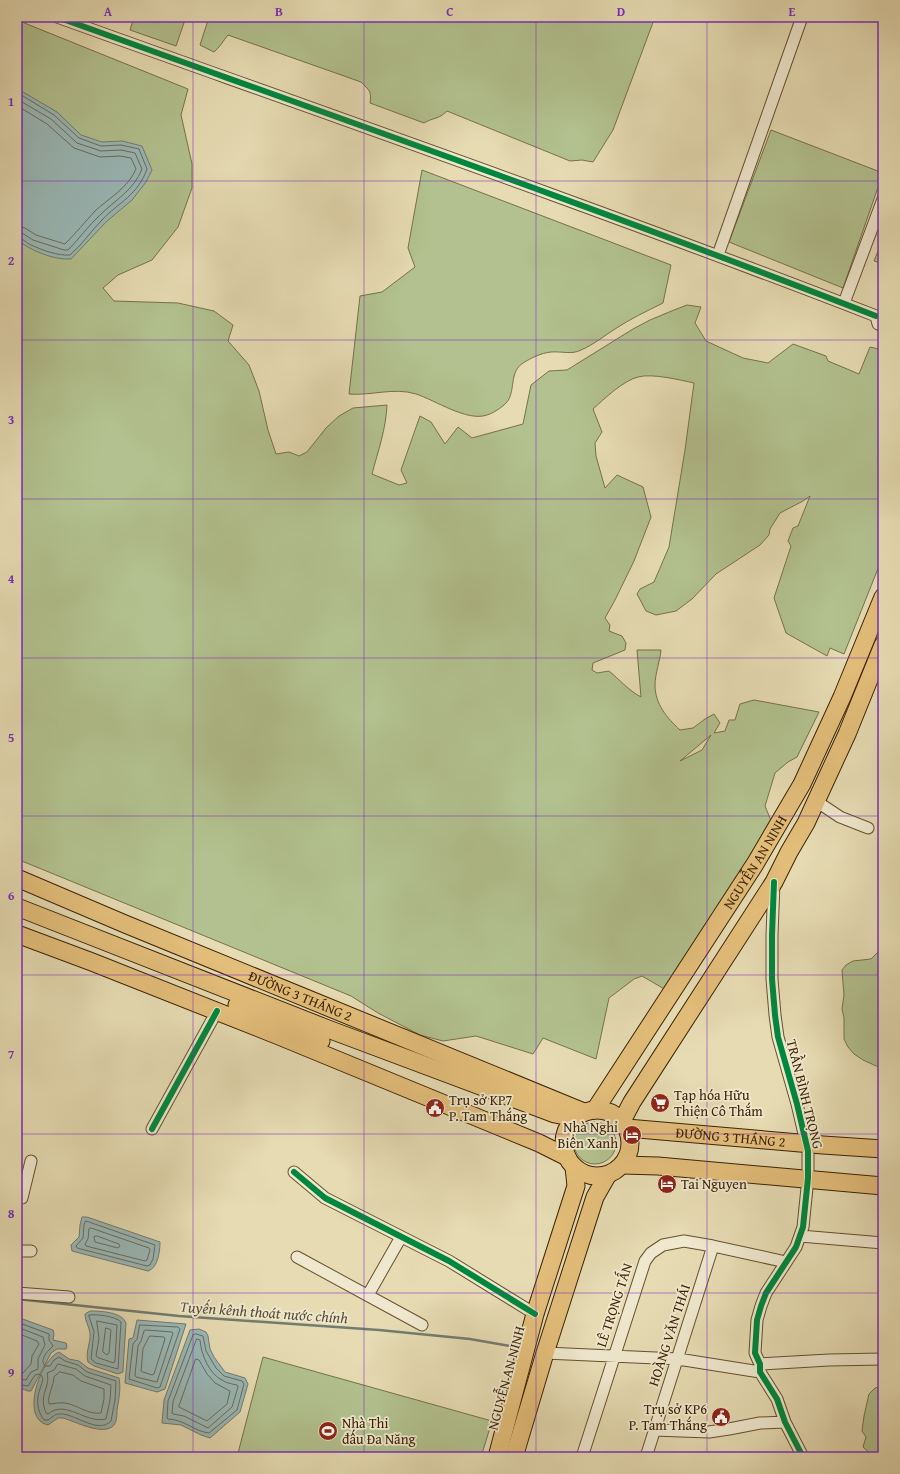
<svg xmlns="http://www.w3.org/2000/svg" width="900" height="1474" font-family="'Gentium Book Plus',serif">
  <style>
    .green { fill: #b2c18f; stroke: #777149; fill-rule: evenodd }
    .water { fill: #9ab8b7; stroke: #747c6f }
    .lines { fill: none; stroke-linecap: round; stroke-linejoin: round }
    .shore { stroke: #6b6c5d; stroke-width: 1 }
    .stream { stroke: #747c6f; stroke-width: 2.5 }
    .minor-casing { stroke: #66502f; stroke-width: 13 }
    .primary-casing { stroke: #3c2103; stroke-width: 19 }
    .minor { stroke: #efe8ce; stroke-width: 11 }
    .primary { stroke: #e3be7a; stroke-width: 17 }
    .cycleway-casing { stroke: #efe8ce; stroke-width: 8 }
    .cycleway { stroke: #00873e; stroke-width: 6 }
    .grid { fill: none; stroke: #7b2cbf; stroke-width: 1; stroke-opacity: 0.55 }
    .labels { text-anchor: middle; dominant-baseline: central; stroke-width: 3.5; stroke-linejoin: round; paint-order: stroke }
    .street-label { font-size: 14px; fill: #3c2103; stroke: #efe8ce }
    .poi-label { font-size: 14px; fill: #3c2103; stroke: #efe8ce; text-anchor: start }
    .water-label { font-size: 15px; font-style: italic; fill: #584e39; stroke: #efe8ce }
    .neatline { fill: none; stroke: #7b2cbf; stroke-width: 1.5 }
    .grid-label { font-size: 13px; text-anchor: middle; font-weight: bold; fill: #7b2cbf }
  </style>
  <rect width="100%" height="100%" fill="#e6dbb3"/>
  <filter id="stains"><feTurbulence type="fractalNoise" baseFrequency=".005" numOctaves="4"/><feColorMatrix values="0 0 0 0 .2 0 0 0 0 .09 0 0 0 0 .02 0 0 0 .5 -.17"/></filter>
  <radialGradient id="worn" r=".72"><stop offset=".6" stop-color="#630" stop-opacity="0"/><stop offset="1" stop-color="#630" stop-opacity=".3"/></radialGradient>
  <path class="green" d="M134,17h52l-10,29 -46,-16z
    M209,17h446l-42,113 -20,32 -11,-2 -12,1 -123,-50c-9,9 -13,6 -23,12l-54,-20c2,-12 -1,-13 -9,-21l-133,-47c-5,6 -8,12 -14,17l-14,-7z
    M17,20l171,69 -7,26 11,49v24l-14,39 -26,33 -34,15 -15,13 11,13 64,2 36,8 19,14 -5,16 21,24 10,26 9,39 8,24 13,-2 10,4 8,-4 19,-24 13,-12 14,-8 34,-3c-1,24 -9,46 -15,69l27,11 8,-2 -6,-13 19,-54 11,6 14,22 13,-17 14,11 51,-14 8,-39 18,-14 18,-1 66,-41 17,-9 24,-10 13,-5 14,2 -6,16 11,18 37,17 25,5 25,-19 33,12 2,5 31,13 11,-27 13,3v206l-39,98 -14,-6 -3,8 -41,-23 -12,-35 17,-52 -3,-5 5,-13 5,-2 12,-30 -7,5 -23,12 -10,16 -1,6 -9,10 -44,29 -24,25 -16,12 -20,4 -10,-4 -9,-17 3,-5 14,-7 15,-35 16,-97 9,-67c-14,-3 -42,-10 -56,-6 -14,3 -34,22 -45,32l9,23 -7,11 1,13 9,32 12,-13 26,12 8,30 -17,44 -19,39 -10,18 5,7 -1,6 13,5 4,7 -1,7 -32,13 -1,7 5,3 12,-2c11,9 19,19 32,26l-4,-47h24c-1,11 -6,24 -6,35 0,19 12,33 25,45l13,-2 12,-9 9,-5 6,9 -6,10 11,-2 4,-11h6l5,-16 14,-4 65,12 -22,45 -9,5 -13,11 -10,33 7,17 -42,64 -64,103 -24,-14 -8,3 -25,19 -13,61 -53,-21 -10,16 -57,-18 -33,5 -23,-6 -42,-22 -27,-17 -334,-137zM711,735l-9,15 -22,11z
    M771,130l112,43 -40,115 -114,-46z
    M422,170l249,95 -8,38c-16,8 -33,16 -48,26 -11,7 -22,16 -34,21 -9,5 -20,1 -30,2 -10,1 -20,6 -28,11 -13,9 -8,23 -14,36 -3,6 -15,14 -22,16 -20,7 -52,-15 -71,-21 -22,-7 -45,2 -67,0l11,-98 22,-4 33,-25 -7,-19z
    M883,239v25l-9,-3z
    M878,952h5v117l-20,-9 -9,-6 -6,-7 -4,-8v-21l-2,-9 2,-14 -2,-25 4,-5 7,-4 18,-2z
    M574 1143a21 21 0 1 1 42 0a21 21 0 1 1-42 0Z
    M263,1357l229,64 -11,36h-244z
    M883,1386v71h-9l-11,-10 3,-10 -4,-6 2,-15 5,-22 6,-6z"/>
  <path class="water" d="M23,92l34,20 24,23 21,7 20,-1 20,5 10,24 -6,12 -14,18 -26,22 -35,37c-18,1 -39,-8 -54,-19v-147z
    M82,1217h5l73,25c0,9 -2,26 -12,29l-76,-20 -1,-6 8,-8 1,-12z
    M90,1311c11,0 32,1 36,12l-3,47v2l-5,2 -24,-8 -6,-4c-3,-10 3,-19 2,-29 -1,-7 -5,-12 -5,-19z
    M17,1317l36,13 1,4 -1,6 13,3 1,4 -1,2h-9l-6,4 -20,38h-3l-11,-4z
    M137,1320l49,4 -21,65 -8,3 -32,-9 4,-44 4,-1z
    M199,1329l7,3 2,4 2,13 4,8 11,15 20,6 3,6 -8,28 -30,26 -9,-3 -20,-10 -19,-2 2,-23 26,-70z
    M59,1352l10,7 10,2 9,7 31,10c2,10 0,21 -2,32 0,4 0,11 -3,15 -10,12 -40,-4 -51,-7h-5l-10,7c-29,-6 -7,-66 11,-73z"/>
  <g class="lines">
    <path class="shore" d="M17,97l6,-1 31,19 25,23 22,8 20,-1 18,4 8,20c-9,26 -28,33 -45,51 -11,11 -20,25 -32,35 -12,1 -28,-5 -39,-10 -5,-2 -8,-7 -14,-8
      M17,102h5l29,17 26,24 24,8 20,-1 14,3 7,16c-8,21 -27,31 -42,46 -12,11 -21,24 -32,35h-4l-31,-10 -11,-7 -5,-1
      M17,108h4l26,16 27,24 26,9 20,-1 11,2 5,11c-8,19 -27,29 -41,42 -10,11 -19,22 -30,33l-29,-9 -11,-7 -8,-2
      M86,1221l69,24 -2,14 -3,6 -3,1 -70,-18 -1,-2 7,-8 1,-13z
      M91,1228l58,20 1,2 -3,10 -2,1 -59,-15 -1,-2 3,-5 1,-10z
      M97,1236l22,8 1,2 -2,2 -23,-6 -1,-5z
      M89,1315c8,-1 26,1 32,7l-3,47 -22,-6 -5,-4 3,-27z
      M97,1321l20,4 -2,36 -1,2 -15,-5 -3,-2 3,-17z
      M17,1322l32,12v6l4,6c-5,5 -14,13 -8,20h5l4,-6 5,-3 6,4 13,4 9,7 29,9 -1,19 -4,21c-13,14 -38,-9 -52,-7 -5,0 -7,4 -11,6h-4c-7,-9 -8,-21 -4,-31 1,-5 4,-8 2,-13l-3,-2 -4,1 -7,11 -11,-2
      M140,1325l38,2 2,2 -20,58 -3,1 -28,-9 4,-35 4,-5z
      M17,1327l26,10 2,8 -7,14v10l-7,3 -5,8 -9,-1
      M106,1328l3,1 2,1 -2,23 -2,2 -4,-3z
      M146,1330l26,2 1,1 -16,49 -21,-5 -1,-2 3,-29 3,-5 3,-10z
      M17,1333l20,8 2,3 -7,12 -1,8 -8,9h-6
      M196,1334l7,2 3,15 10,17 8,8 18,5 2,3 -7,26 -28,23c-16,-2 -23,-13 -41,-14l-1,-1 1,-17 25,-66z
      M150,1336l14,1 1,2 -11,35 -2,1 -9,-3 -2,-1 2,-22z
      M197,1339l3,1c1,14 9,34 22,40 4,3 10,4 15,5l1,2 -6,20 -24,21 -24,-12 -11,-2 -1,-1 1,-11z
      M196,1359l3,1 8,14 8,9 15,8 -3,13 -20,17 -28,-14z
      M58,1364l18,5 9,7 26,9 -1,15 -4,19c-21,5 -40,-20 -58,-5l-2,-1c-8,-20 5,-25 1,-40l7,-3z
      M60,1372l13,3 8,6 23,8v10l-3,14c-13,2 -23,-8 -36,-10 -6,-1 -11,1 -16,1 -2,-9 5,-18 5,-27z"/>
    <path class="stream" d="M17,1299l162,17 200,14 91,9 40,7"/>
    <g class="minor-casing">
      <path id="minor" d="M57,17c273,98 548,194 819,299
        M718,255l84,-238
        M844,303l39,-104
        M876,316l2,8 5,2
        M816,801l24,16 28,11
        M774,883l-2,52v44l3,36 3,22 19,67 11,47v27l-5,49 -7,20 -30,46 -5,13 -4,14 -2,33 5,11v8l17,27 8,23 18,35
        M152,1129l65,-118
        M294,1172l31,26 124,63 86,53
        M17,1199l5,-1 9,-37
        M800,1236l83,7
        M17,1251h14
        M297,1257l125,68
        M17,1293l52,4
        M368,1295l33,-58
        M545,1353l133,6 82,13
        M760,1364l69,-4 54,-1
        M654,1430l55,2 20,-3 31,-6 25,-1
        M582,1457l63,-196 6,-8 12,-8 21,-4 29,5 73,16
        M646,1457l67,-211"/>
    </g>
    <g class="primary-casing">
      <g id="primary">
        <path id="s1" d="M17,878l108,46 459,188"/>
        <path d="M17,907l311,122 227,85 20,4"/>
        <path d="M17,934l75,28 187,74 260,107 28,14"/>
        <path d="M237,1005l84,36"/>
        <circle cx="597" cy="1143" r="33"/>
        <path id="s2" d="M595,1110l160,-246 47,-80 40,-87 41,-100"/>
        <path d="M622,1121l10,-19 142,-220 15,-30 17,-29 41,-89 36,-89"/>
        <path id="s3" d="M627,1128l196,17 60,4"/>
        <path d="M623,1165l35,1 225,20"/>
        <path d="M497,1457l38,-143 41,-128 -2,-19"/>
        <path d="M514,1457l31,-104 50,-156 12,-21"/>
      </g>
    </g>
    <use href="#minor" class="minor"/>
    <use href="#primary" class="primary"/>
    <g class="cycleway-casing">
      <path id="cycleway" d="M57,17c273,98 548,194 819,299
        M774,882l-2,53v44l3,36 3,22 19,67 11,47v27l-5,49 -7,20 -30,46 -5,13 -4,14 -2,33 5,11v8l17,27 8,23 18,35
        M152,1129l65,-118
        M294,1172l31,26 124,63 86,53"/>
    </g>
    <use href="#cycleway" class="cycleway"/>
  </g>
  <path class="grid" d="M193,17v1440M364,17v1440M536,17v1440M707,17v1440M17,181h866M17,340h866M17,499h866M17,658h866M17,816h866M17,975h866M17,1134h866M17,1293h866"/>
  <defs>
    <g id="supermarket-disc" transform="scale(1)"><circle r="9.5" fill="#8f2418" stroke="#efe8ce"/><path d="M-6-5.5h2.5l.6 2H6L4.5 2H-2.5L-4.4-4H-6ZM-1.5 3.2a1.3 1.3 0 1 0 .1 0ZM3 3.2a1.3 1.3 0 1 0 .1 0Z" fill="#fff"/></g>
    <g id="civic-disc" transform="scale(1)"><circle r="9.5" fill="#8f2418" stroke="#efe8ce"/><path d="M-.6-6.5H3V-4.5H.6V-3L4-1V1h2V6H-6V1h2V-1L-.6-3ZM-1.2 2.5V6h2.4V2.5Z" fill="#fff"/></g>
    <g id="hotel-disc" transform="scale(1)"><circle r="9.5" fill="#8f2418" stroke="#efe8ce"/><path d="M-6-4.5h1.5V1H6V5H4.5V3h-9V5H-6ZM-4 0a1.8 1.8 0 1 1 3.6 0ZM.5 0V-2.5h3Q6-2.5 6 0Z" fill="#fff"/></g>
    <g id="stadium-disc" transform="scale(1)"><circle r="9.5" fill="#8f2418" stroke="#efe8ce"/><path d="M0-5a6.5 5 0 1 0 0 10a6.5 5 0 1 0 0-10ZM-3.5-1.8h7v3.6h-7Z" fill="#fff"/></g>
  </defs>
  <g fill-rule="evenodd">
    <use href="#supermarket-disc" x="660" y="1103"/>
    <use href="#civic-disc" x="435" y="1108"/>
    <use href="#hotel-disc" x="632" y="1135"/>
    <use href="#hotel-disc" x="667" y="1184"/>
    <use href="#civic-disc" x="721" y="1417"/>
    <use href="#stadium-disc" x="328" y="1431"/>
  </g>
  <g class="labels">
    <g class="street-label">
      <text stroke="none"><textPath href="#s2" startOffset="295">NGUYỄN AN NINH</textPath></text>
      <text stroke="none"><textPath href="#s1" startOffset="307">ĐƯỜNG 3 THÁNG 2</textPath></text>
      <text transform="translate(805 1094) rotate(76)">TRẦN BÌNH TRỌNG</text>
      <text stroke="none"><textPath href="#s3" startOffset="104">ĐƯỜNG 3 THÁNG 2</textPath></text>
      <text transform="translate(614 1305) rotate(-72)">LÊ TRỌNG TẤN</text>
      <text transform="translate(669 1335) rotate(-72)">HOÀNG VĂN THÁI</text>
      <text transform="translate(506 1378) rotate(-75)">NGUYỄN AN NINH</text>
    </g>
    <g class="poi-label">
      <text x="674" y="1095">Tạp hóa Hữu<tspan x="674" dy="16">Thiện Cô Thắm</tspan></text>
      <text x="449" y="1100">Trụ sở KP7<tspan x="449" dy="16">P. Tam Thắng</tspan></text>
      <text x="618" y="1127" text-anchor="end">Nhà Nghỉ<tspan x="618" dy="16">Biển Xanh</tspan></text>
      <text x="681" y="1184">Tai Nguyen</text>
      <text x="707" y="1409" text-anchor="end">Trụ sở KP6<tspan x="707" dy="16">P. Tam Thắng</tspan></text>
      <text x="342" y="1423">Nhà Thi<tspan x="342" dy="16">đấu Đa Năng</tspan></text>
    </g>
    <g class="water-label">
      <text transform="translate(264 1312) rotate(4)">Tuyến kênh thoát nước chính</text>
    </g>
  </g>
  <rect width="900" height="1474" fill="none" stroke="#e6dbb3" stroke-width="44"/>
  <rect x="22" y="22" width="856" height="1430" class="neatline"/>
  <g class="grid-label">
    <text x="108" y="16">A</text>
    <text x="279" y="16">B</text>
    <text x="450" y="16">C</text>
    <text x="621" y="16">D</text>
    <text x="792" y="16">E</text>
    <text x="11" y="106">1</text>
    <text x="11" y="265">2</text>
    <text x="11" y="424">3</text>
    <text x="11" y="583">4</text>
    <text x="11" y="742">5</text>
    <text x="11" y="900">6</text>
    <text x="11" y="1059">7</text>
    <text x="11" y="1218">8</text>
    <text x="11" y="1377">9</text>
  </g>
  <rect width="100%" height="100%" filter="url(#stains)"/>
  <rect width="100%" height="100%" fill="url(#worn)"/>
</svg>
